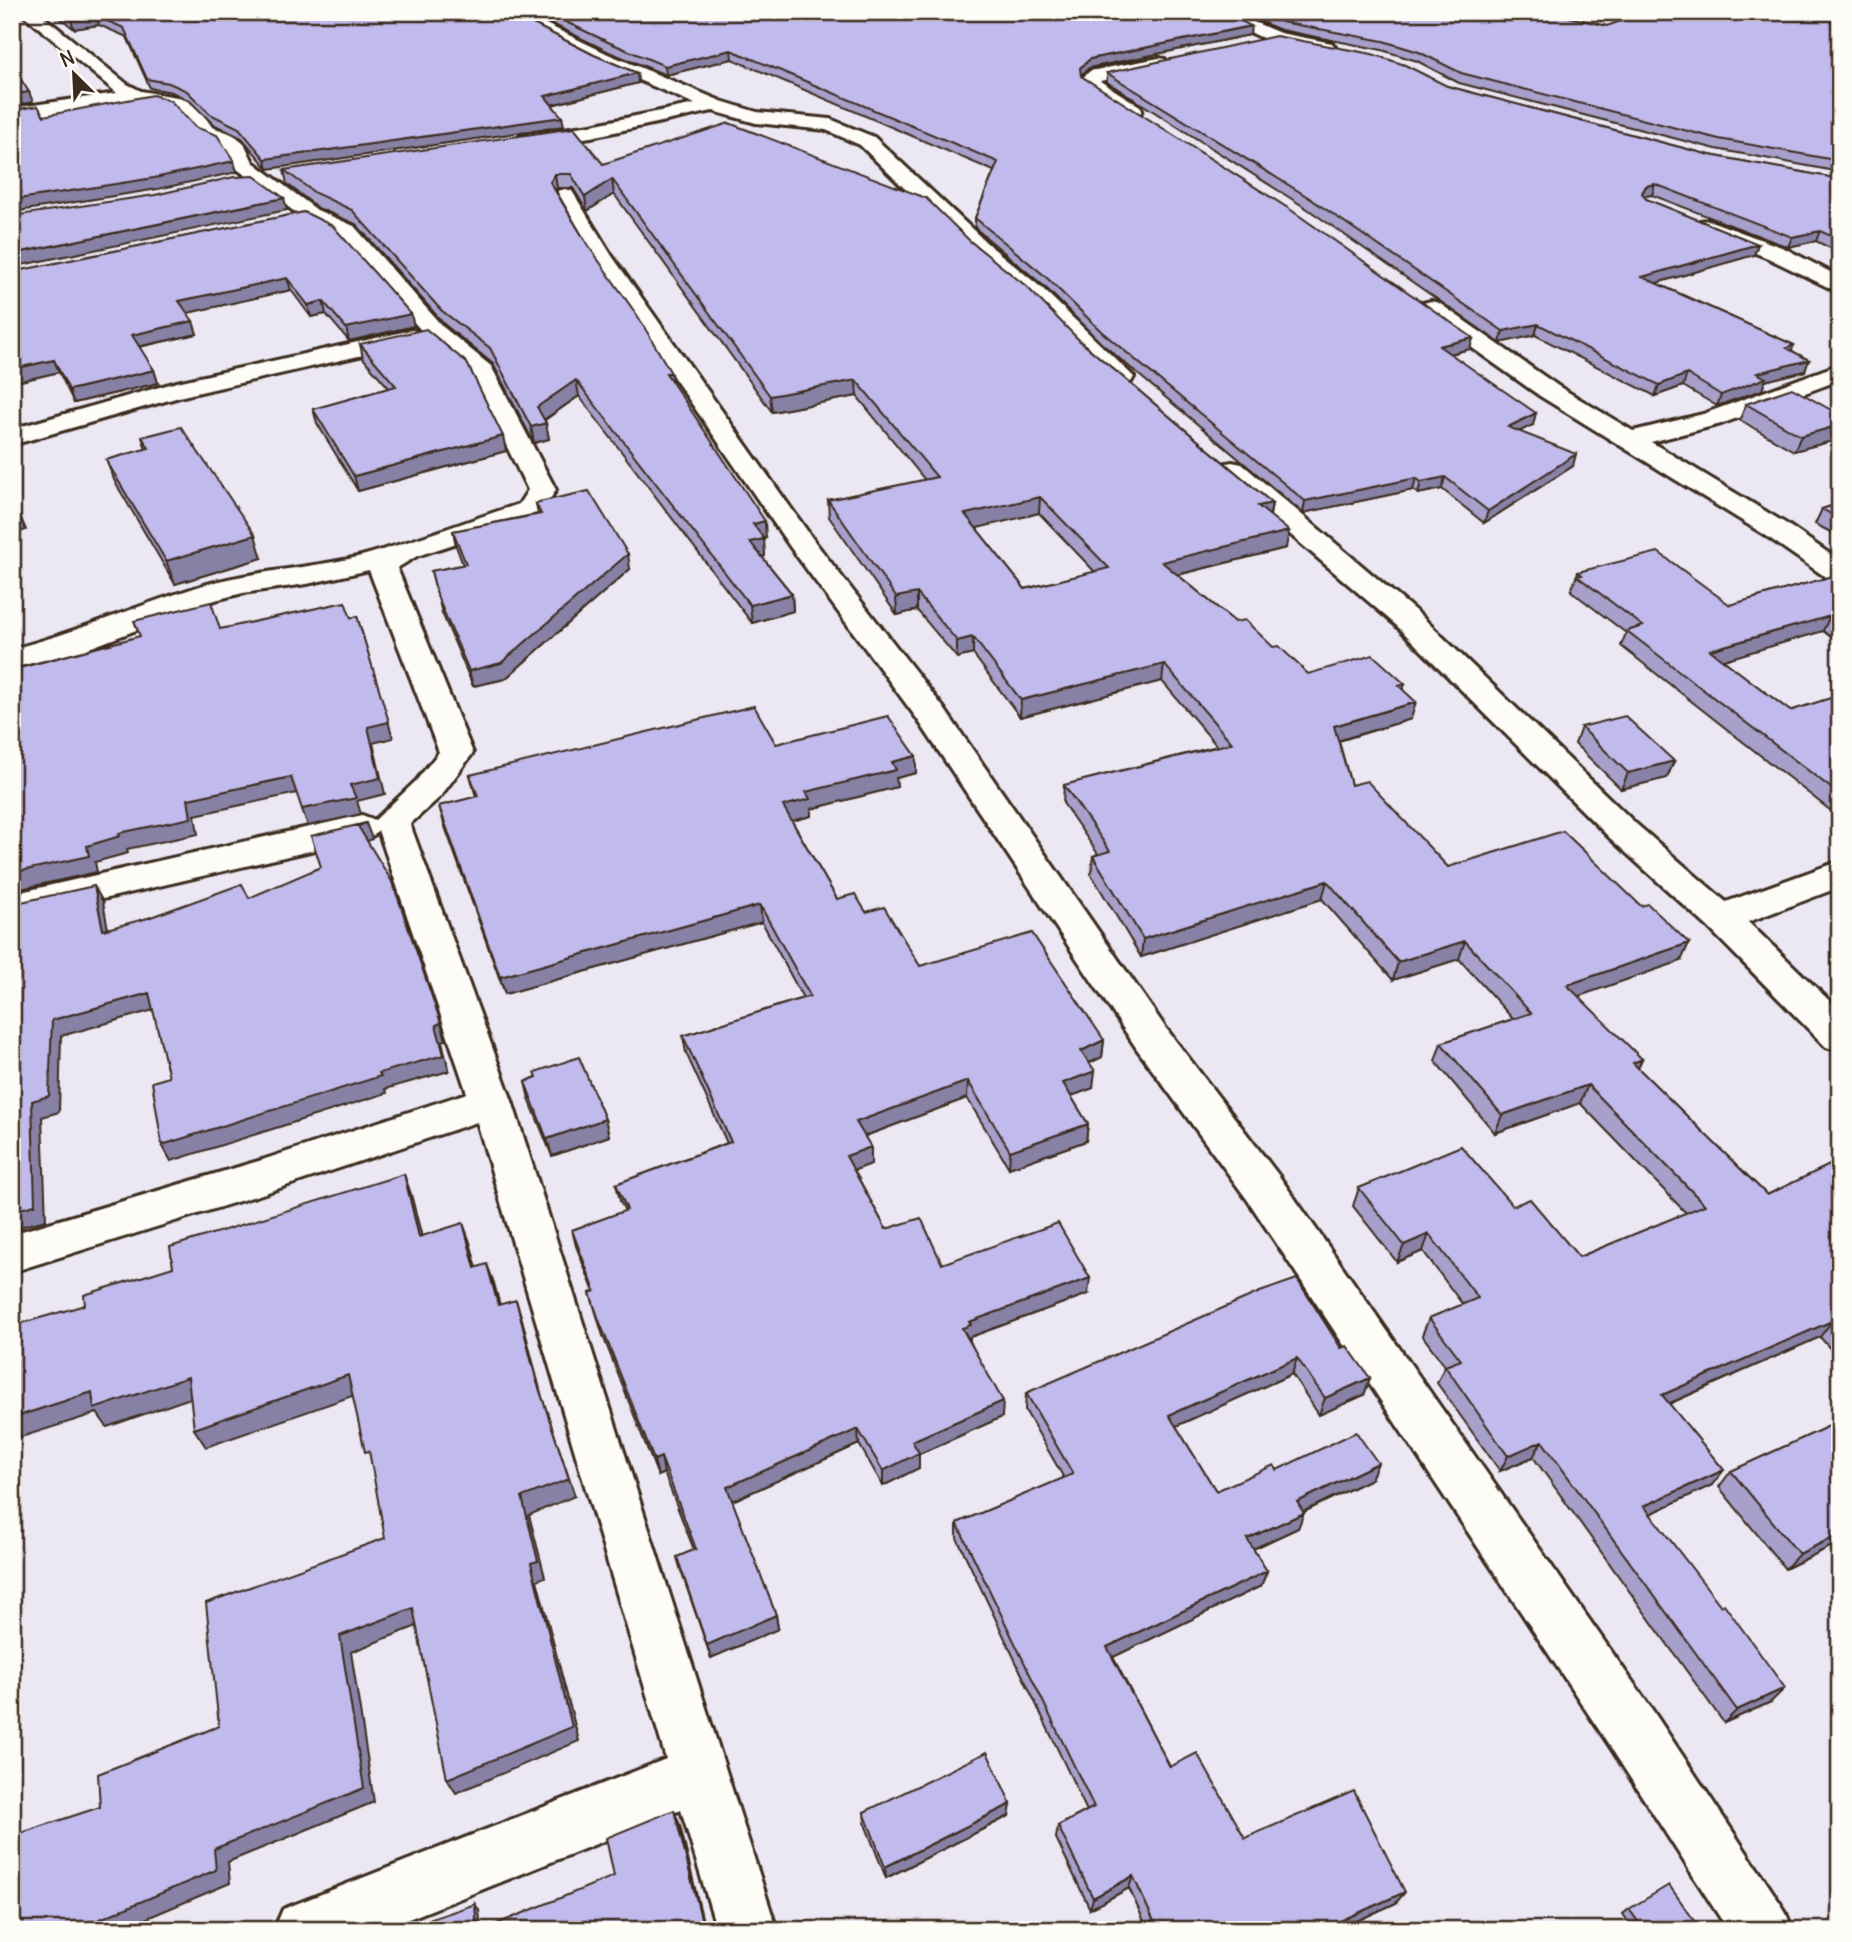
<svg xmlns="http://www.w3.org/2000/svg" width="1852" height="1942" font-family="Delius,sans-serif">
  <style>
    .lines { fill: none; stroke-linecap: round; stroke-linejoin: round }
    .minor-casing { stroke: #3b2a1e; stroke-width: 6 }
    .minor { fill: #fdfcf7; fill-rule: evenodd }
    .wall { fill: #a6a0cb; stroke: #3b2a1e; stroke-width: 2; fill-rule: evenodd }
    .shaded-wall { fill: #8782a5; stroke: #3b2a1e; stroke-width: 2 }
    .building { fill: #c1baec; stroke: #3b2a1e; stroke-width: 2; fill-rule: evenodd }
  </style>
  <rect width="100%" height="100%" fill="#ebe8f4"/>
  <filter id="ink" filterUnits="userSpaceOnUse"><feTurbulence type="fractalNoise" baseFrequency=".0143" numOctaves="2"/><feDisplacementMap in="SourceGraphic" scale="14" xChannelSelector="R" yChannelSelector="G"/><feConvolveMatrix kernelMatrix="1 2 1 2 8 2 1 2 1" color-interpolation-filters="sRGB"/></filter>
  <g filter="url(#ink)">
    <g class="lines">
      <g class="minor-casing">
        <path id="minor" d="M20,12h18l89,72 14,7 42,7 18,13 11,16 21,7 11,9 9,19 64,48 37,16 89,101 48,39 65,124 -17,26 -122,40 -20,12 76,185 -33,44 -30,27 102,277 265,829h-60l-36,-120 -300,120h-107l9,-21 383,-150 -189,-637 -215,72 -250,78v-38l250,-74 205,-67 -89,-263 -4,5 -12,4 -350,81v-26l350,-79 13,5 41,-39 23,-29 -70,-182 -62,14 -64,9 -28,7 -131,50 -72,18v-19c63,-16 121,-42 182,-61 61,-20 127,-18 188,-38 46,-14 91,-31 137,-46l9,-14 -56,-115 -45,-38 -89,-101 -35,-18 -66,-49 -9,-19 -9,-8 -21,-7 -11,-16 -16,-12 -35,-6 -124,19v-12l105,-15z
          M499,12h22l87,42 113,47 36,11 73,7 44,18 114,107 55,45 91,88 -3,5 -9,2 -9,-2 -32,-27 -54,-56 -55,-45 -112,-109 -34,-15 -70,-7 -43,-12 -122,26 -64,9 -7,-2 -3,-4 3,-4 7,-2 64,-9 104,-21 -99,-42z
          M1207,12h23l50,21 52,10 3,4 -9,5 -57,-11z
          M1159,58l6,1 3,4 -3,4 -65,14 40,25 2,4 -2,4h-14l-44,-31 -1,-4 9,-8z
          M565,189l7,2 40,65 203,286 128,165 222,320 114,149 374,535 131,198 9,21h-65l-115,-179 -364,-549 -112,-153 -219,-329 -127,-172 -200,-291 -36,-62 3,-4z
          M1708,220l76,28 56,29v16l-72,-35 -68,-27 -3,-5 3,-5z
          M1431,301l8,2 119,83 75,45 70,-17 137,-50v16l-119,44 -70,18 134,81 55,38v22l-10,-3 -65,-45 -225,-139 -117,-83 -4,-5 4,-5z
          M412,330l8,2 4,5 -4,5 -237,54 -171,49v-16l165,-47z
          M1232,462l10,2 177,150 216,209 91,79 114,-41v26l-92,35 92,89v40l-14,-4 -118,-120 -97,-88 -214,-213 -175,-150 -3,-6 3,-6z"/>
      </g>
      <use href="#minor" class="minor"/>
    </g>
    <path class="wall" d="M53,12h457l84,43 43,18 1,10 -86,22 12,21 -296,43 -26,-31 -29,-14 -23,-23 -18,-9 -22,-4 -23,-51 -28,-12 -25,4z
      M528,12h695l27,23 -161,33 -8,8 392,262 -3,11 -19,5 82,71 -14,6 54,35 -89,57 -42,-34 -24,5 -5,-4 -110,23 -202,-170 -56,-56 -70,-59v-10l19,-47 -262,-112 -66,16 -57,-23z
      M1237,12h311l59,14 233,-14v160l-124,-23 -257,-66 -42,-22 -35,-11 -101,-20z
      M1107,73l340,13 263,69 130,24v74l-24,-12 -28,6 -136,-52 -8,1 2,3 112,45 -4,11 -98,28 138,62 -2,5 13,21 -40,10 -3,9 -45,16 -34,-20 -28,10 -120,-61 -35,8 -194,-135 -199,-126z
      M603,164l367,77 110,100 192,162 -2,13 16,32 -108,27 57,47 38,25 35,27 97,10 -2,6 8,29 -72,22 12,44 97,82 233,94 -103,35 60,72 129,127 73,-35v200l-20,-23 -151,67 43,81 -62,29 121,188 -47,21 -191,-266 -33,14 -63,-88 8,-17 -23,-31 7,-17 34,-13 -40,-54 -26,11 -44,-56 6,-18 154,18 66,51 107,-44 -106,-110 -85,30 -60,-72 6,-18 72,-24 -54,-60 -66,21 -71,-81 -181,58 -50,-83 2,-18 5,-2 -35,-51 1,-18 153,-39 -55,-65 -142,36 -47,-63 -16,4 -40,-48 -20,5 -68,-98 -1,-17 97,-20 -68,-84 -85,16 -158,-218 -27,17 -14,-23h-16l-1,3 31,53 179,294h-3l2,18 -3,1 30,37 1,17 -41,12 -173,-227 -34,24 4,19 -15,4 -41,-79 -48,-39 -89,-101 -38,-16 -31,-24 -3,-14zM1039,513l56,59 -70,17 -49,-61z
      M304,212l110,114 -65,15 -23,-27 -15,3 -20,-27 -104,23 10,21 -58,13 15,23 4,13 -84,20 -15,-31 -47,11v-111z
      M360,344l146,107 -148,40 -41,-68 -4,-14 76,-21 -26,-30z
      M1746,404l94,11v24l-46,12 -54,-31z
      M142,437l120,121 -87,26 -60,-102 -9,-22 40,-11z
      M1840,503v34l-25,-13 7,-15z
      M536,504l94,65 -125,110 -32,7 -31,-73 -11,-42 32,-6 -7,-19 -3,-15 85,-17z
      M1578,572l152,33 110,-31v70l-17,-13 -100,29 67,51 50,-16v123l-219,-172 5,-13 -55,-42z
      M1581,727l93,34 -7,17 -46,11 -46,-45z
      M776,744l140,12v17l-20,5 1,9 -86,22v7l-19,5 45,78 29,13 54,54 184,74 -2,17 -13,6 4,25 -22,8 17,28 -2,17 -77,27 -42,-70 -102,38 6,28 -17,6 32,59 56,35 146,30 -118,43v4l32,76 -83,37v14l-36,18 -24,-42 -127,57 44,114 2,14 -67,29 -30,-87 -4,-14 17,-7 -30,-77 -6,3 -55,-140 -13,-43 4,-1 -18,-46 -4,-16 53,-19 -5,-10 -4,-17 111,-41 -41,-90 -3,-17 120,-38 -41,-76 -257,72 -61,-170 -5,-18 37,-9 -6,-22z
      M536,1077l69,42 4,17 -57,20 -23,-57 -4,-17z
      M1341,1348l29,30 -6,17 -45,20 -27,-41 -116,52 40,65 61,-21 94,9 -67,33 -6,16 -45,21 14,22 -6,15 -148,71 57,110 75,71 151,65 -59,27h-189l-19,-42 -39,21 -34,-71 2,-12 29,-15 -130,-273v-15l107,-45 -39,-68 1,-17z
      M1840,1421v127l-4,-4 -51,25 -66,-82 12,-16z
      M1011,1804l-2,12 -123,62 -21,-54 -1,-12z
      M1629,1909l72,21h-67l-11,-16z"/>
    <path class="shaded-wall" d="M96,16l3,9 -25,4 -3,-9z
      M1251,26l-1,9 -161,33 -10,9 1,-9 10,-9z
      M731,50l1,9 -66,16 -1,-9z
      M637,73l1,10 -91,23 -2,-10z
      M29,92l4,10 -21,4v-12z
      M562,117l2,9 -296,43 -3,-10z
      M234,161l3,11 -79,17 -146,23v-12z
      M555,174l2,14 -4,8 -3,-14z
      M612,179l2,15 -27,17 -2,-14z
      M1655,184l-3,11 -9,1 -1,-3 4,-7z
      M284,198l3,12 -275,57v-13z
      M1820,231l-4,10 -28,6 4,-10z
      M1758,244l-4,11 -115,33 3,-11z
      M287,278l4,12 -108,24 -4,-13z
      M323,301l3,13 -15,3 -3,-12z
      M411,314l3,12 -65,15 -3,-13z
      M193,321l4,13 -60,13 -5,-12z
      M1538,324l-3,11 -35,8 3,-12z
      M1473,338l-3,11 -34,8 3,-11z
      M54,360l5,12 -47,11v-14z
      M1809,360l-4,11 -40,10 -3,9 -45,16 4,-11 36,-22z
      M154,370l4,13 -84,20 -5,-13z
      M666,373h5l2,15z
      M1687,374l-4,12 -28,10 4,-11z
      M576,380l3,16 -40,27 -2,-16z
      M856,380l1,16 -85,16 -2,-16z
      M1536,413l-3,12 -29,14 4,-12z
      M546,423l3,16 -15,4 -3,-16z
      M1840,425v14l-46,12 7,-15z
      M503,436l3,15 -148,40 -4,-15z
      M1576,454l-3,12 -89,57 4,-12z
      M1445,477l-3,12 -24,5 3,-12z
      M1416,478l-3,12 -110,23 2,-12z
      M1040,497l-1,16 -74,18v-17z
      M1272,503l-3,17 -11,-14z
      M20,516l6,14 -14,5v-16z
      M765,521l1,17 -11,3 -2,-17z
      M1289,531l-3,17 -126,31 2,-17z
      M255,535l7,23 -87,26 -9,-23z
      M764,539l1,17 -14,3 -1,-17z
      M628,554l2,15 -125,110 -32,7 -4,-15z
      M917,593v17l-20,5 -1,-18z
      M792,594l1,17 -41,12 -2,-18z
      M357,616l36,122 -20,5 12,51 -28,7 4,13 -53,12 -6,-17 48,-24 18,-58z
      M1830,616l-7,15 -120,35 7,-16z
      M973,637v17l-16,4v-17z
      M1164,664l-2,17 -142,36 1,-17z
      M1416,702l-5,17 -81,24 4,-17z
      M916,756v17l-20,5 1,9 -86,22v7l-27,7 -1,-17 23,-14 86,-30z
      M1674,761l-7,17 -46,11 7,-16z
      M291,777l6,16 -102,22 3,19 -71,15 1,4 -33,9 2,10 -85,19v-18l107,-40 69,-34z
      M366,823l6,16 -9,4 -5,-17z
      M1327,881l-5,18 -181,58 2,-18z
      M94,886l9,16 8,44 -8,-16z
      M760,905l2,17 -257,72 -5,-17z
      M1465,941l-6,18 -66,21 5,-18z
      M1689,943l-8,18 -122,42 8,-18z
      M149,993l8,16 -96,27 -2,76 -17,5 4,103 -34,9v-18l20,-110 20,-81z
      M441,1023l5,17 -4,1 7,30 -64,18 2,4 -216,68 -9,-16 217,-72 57,-48z
      M1104,1040l-2,17 -23,11 2,-17z
      M1642,1059l-8,18 -1,-14z
      M1095,1071l-2,17 -32,12 2,-17z
      M968,1081l-1,17 -110,41 -1,-17z
      M1588,1085l-8,18 -85,30 7,-18z
      M605,1119l4,17 -57,20 -5,-17z
      M1088,1124l-2,17 -77,27 1,-17z
      M871,1147v17l-24,9 -1,-17z
      M404,1174l7,20 16,63 -8,-20z
      M463,1223l7,19 12,45 -7,-19z
      M1429,1234l-6,17 -26,11 7,-17z
      M487,1264l7,19 11,41 -7,-19z
      M1090,1278l-2,16 -118,43v4l-8,-13 7,-6z
      M516,1300l6,19 20,78 33,99 -46,19 16,62 -8,3 42,161 -123,52 -9,-14 84,-216 -9,-66 14,-118z
      M1832,1321l-12,16 -168,74 10,-16z
      M1297,1358l-5,16 -127,57 4,-16z
      M348,1375l10,19 -152,53 -12,-18z
      M188,1377l11,18 -92,32 -10,-14 -85,27v-22l80,-26z
      M1370,1378l-6,17 -45,20 6,-17z
      M1003,1401l-1,16 -83,37v14l-36,18v-15l29,-30z
      M858,1429l1,15 -129,58 -3,-15z
      M1542,1441l-9,16 -33,14 8,-15z
      M661,1457l3,16 -6,3 -4,-16z
      M1378,1463l-7,16 -79,38 5,-15z
      M1724,1470l-12,15 -79,37 11,-16z
      M1304,1513l-6,15 -56,26 5,-15z
      M1840,1534v7l-4,3 -51,25 14,-15z
      M1267,1571l-6,15 -156,75 2,-14z
      M413,1608l9,16 -71,28 23,150 -146,60 2,21 -111,47h-45l140,-81 126,-213z
      M776,1615l2,14 -67,29 -4,-13z
      M1785,1688l-14,14 -47,21 13,-13z
      M1011,1804l-2,12 -123,62 -1,-11z
      M674,1810l6,15 25,105h-1z
      M1133,1876l-4,12 -39,21 3,-11z
      M1405,1892l-9,11 -59,27h-17z
      M475,1904l4,6 2,20h-4z"/>
    <path class="building" d="M61,12h449l84,43 43,18 -92,23 17,21 -297,42 -26,-31 -29,-14 -23,-23 -18,-8 -22,-4 -23,-51 -28,-12 -25,4z
      M545,12h678l28,14 -161,33 -10,9 1,8 210,134 182,128 -34,8 97,67 -28,14 68,27 -88,57 -43,-34 -24,5 -5,-4 -111,23 -203,-169 -57,-56 -70,-58 23,-56 -267,-112 -66,16 -57,-24z
      M1259,12h289l59,14 39,-14h194v149l-121,-22 -258,-66 -42,-21 -36,-11 -101,-19z
      M1276,36l96,18 33,11 42,21 263,69 130,24v61l-20,-9 -28,6 -137,-53 -9,2 -4,7 4,6 112,45 -116,33 152,68 -7,3 22,12 -52,13 9,5 -45,17 -34,-21 -28,11 -121,-61 -35,7 -195,-134 -201,-124z
      M12,66l17,26 -17,2z
      M153,95l18,6 24,26 22,8 17,26 -80,17 -142,22v-90l26,-4 6,10z
      M729,123l197,75 44,43 56,45 54,55 192,162 -14,3 31,25 -127,31 73,60 10,-2 28,27 6,-1 29,28 65,-19 32,29 -6,2 17,16 -82,24 17,59 16,-4 81,86 115,-36 78,75 7,-2 41,39 -122,42 75,74 -9,4 134,132 73,-35v169l-8,-8 -170,74 62,75 -80,36 77,100 3,-2 61,84 -48,22 -195,-269 -34,15 -63,-90 16,-6 -32,-42 49,-20 -49,-64 -25,11 -45,-57 102,-42 52,60 17,-7 49,58 126,-52 -117,-120 -86,30 -61,-72 90,-30 -66,-72 -67,21 -71,-81 -184,58 -50,-83 17,-5 -46,-66 168,-42 -68,-79 -143,36 -48,-63 -16,4 -40,-48 -21,4 -68,-97 109,-23 -81,-97 -86,16 -158,-217 -27,18 -14,-23h-16l-5,8 37,62 52,74 32,55h-5l99,148 -12,3 11,15 -14,3 42,52 -42,11 -174,-225 -39,27 9,16 -15,4 -41,-79 -49,-38 -89,-100 -37,-17 -31,-23 290,-42 29,36zM1040,497l69,71 -84,21 -60,-75z
      M254,176l30,22 -272,56v-38l143,-21 79,-18z
      M304,212l29,14 78,88 -65,14 -23,-27 -15,4 -21,-27 -108,23 14,20 -61,14 22,35 -85,20 -15,-30 -42,9v-97z
      M426,329l41,34 36,73 -149,40 -41,-67 83,-23 -36,-42z
      M1792,388l48,27v10l-39,11 -55,-32z
      M181,427l74,108 -89,26 -60,-101 43,-12 -7,-11z
      M589,491l39,63 -127,109 -32,8 -31,-73 -7,-27 35,-7 -13,-33 88,-17 -5,-10 3,-2z
      M12,500l8,16 -8,3z
      M1840,503v16l-18,-10z
      M1658,552l72,53 110,-31v49l-10,-7 -120,34 80,61 50,-16v100l-213,-164 16,-5 -66,-50 5,-1 -4,-3z
      M211,602l9,27 125,-27 6,16 6,-2 32,106 -21,5 12,51 -30,7 6,13 -54,11 -11,-32 -103,22 3,19 -72,15 1,3 -33,10 2,10 -77,17v-203l128,-34 -6,-15z
      M754,706l22,38 112,-28 28,40 -24,6 4,8 -90,22 4,7 -27,7 54,93 18,-5 11,18 18,-5 36,59 112,-33 72,107 -23,11 14,20 -32,12 25,41 -78,27 -42,-70 -112,41 15,25 -25,9 40,73 35,-11 21,46 116,-41 32,55 -121,44 2,3 -9,3 41,73 -91,40 7,12 -36,18 -25,-42 -131,58 49,128 -69,30 -30,-88 19,-8 -35,-92 -7,3 -55,-140 -9,-27 5,-2 -23,-61 55,-20 -11,-26 115,-42 -48,-106 127,-40 -50,-91 -260,72 -61,-171 39,-10 -8,-21z
      M1625,716l49,45 -46,12 -47,-46z
      M366,823l-8,3 33,54 7,18 43,125 -5,2 8,30 -65,18 2,3 -219,69 -10,-63 17,-5 -20,-84 -97,27 -3,76 -17,5 3,104 -23,6v-307l82,-18 9,44 45,-12 94,-34 7,14 72,-31 -10,-31z
      M579,1057l26,62 -58,20 -22,-57 12,-5 -2,-5z
      M404,1174l15,63 44,-14 12,45 12,-4 11,41 18,-5 20,79 33,100 -47,18 16,64 -7,2 41,164 -125,52 -34,-171 -73,28 24,152 -150,61 2,21 -142,60h-62v-94l88,-29 -2,-33 121,-48 -13,-123 179,-65 -16,-87 -4,1 -17,-77 -154,54 -6,-52 -94,32 -2,-17 -80,26v-92l73,-21 -1,-10 89,-28 -3,-20z
      M1297,1279l44,69 6,-2 23,32 -45,20 -28,-40 -128,57 47,76 58,-26 3,5 79,-38 22,31 -81,39 7,11 -57,26 20,32 -160,76 63,120 27,-14 48,85 109,-47 51,101 -85,38h-162l-25,-54 -40,22 -35,-72 36,-19 -137,-284 116,-49 -47,-81 234,-101z
      M1840,1421v113l-41,20 -68,-83z
      M987,1752l24,52 -126,63 -21,-55z
      M674,1810l30,120h-222l132,-54 -8,-38z
      M1669,1885l32,45h-57l-15,-21z
      M475,1904l2,26h-59l-1,-6z"/>
  </g>
  <rect width="1852" height="1942" fill="none" stroke="#fdfcf7" stroke-width="42"/>
  <rect x="21" y="21" width="1810" height="1900" fill="none" stroke="#3b2a1e" stroke-width="2.5" filter="url(#ink)"/>
  <g transform="translate(74 74) rotate(336)" stroke="#fdfcf7" stroke-width="5" paint-order="stroke">
  <path d="M0-5L12 26L0 18L-12 26Z" fill="#3b2a1e"/>
  <text y="-10" font-size="19" font-weight="bold" text-anchor="middle" fill="#3b2a1e">N</text>
  </g>
</svg>
